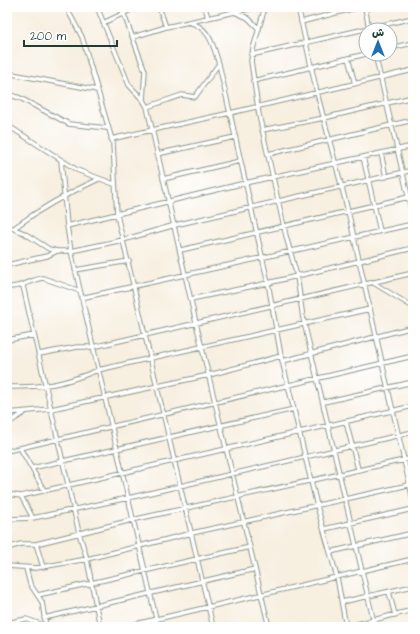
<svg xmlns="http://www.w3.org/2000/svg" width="420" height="634" font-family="'Architects Daughter','Playpen Sans Arabic',sans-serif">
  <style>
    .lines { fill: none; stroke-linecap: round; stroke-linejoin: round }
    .minor-casing { stroke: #8b968a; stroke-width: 5.5 }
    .minor { stroke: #fff; stroke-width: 3.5 }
  </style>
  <rect width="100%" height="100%" fill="#fff"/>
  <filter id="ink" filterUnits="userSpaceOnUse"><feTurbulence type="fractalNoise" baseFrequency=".025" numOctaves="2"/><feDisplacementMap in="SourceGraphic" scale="8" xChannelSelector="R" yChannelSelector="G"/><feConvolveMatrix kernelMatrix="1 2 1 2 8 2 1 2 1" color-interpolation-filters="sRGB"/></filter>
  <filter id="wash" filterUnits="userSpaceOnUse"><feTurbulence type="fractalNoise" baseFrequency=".012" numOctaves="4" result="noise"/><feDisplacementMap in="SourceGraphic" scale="16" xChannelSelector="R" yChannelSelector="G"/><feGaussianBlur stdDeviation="0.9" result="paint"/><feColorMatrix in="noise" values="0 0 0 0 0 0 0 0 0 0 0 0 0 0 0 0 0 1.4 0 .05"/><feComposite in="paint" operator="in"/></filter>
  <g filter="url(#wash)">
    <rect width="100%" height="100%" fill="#f7efe0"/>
  </g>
  <g filter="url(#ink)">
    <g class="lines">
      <g class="minor-casing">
        <path id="minor" d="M66,7l16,30 31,106 4,72 96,412
          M97,7l32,78 14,15 4,7 49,216 73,304
          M125,7l-2,5 22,59 -2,29
          M159,7l7,20
          M205,7l3,11
          M232,7l2,5 14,6 11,11
          M265,7l-12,42 -2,12 8,54 27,121 11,40 6,42 72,309
          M298,7l19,86 31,118 65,289
          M365,7l4,22
          M188,22c22,5 25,23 31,42l49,219 13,73 36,150 20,71 9,50
          M301,22l58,-15
          M103,23l34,-16
          M133,37l33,-10 92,-20
          M390,48l23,-5
          M375,54l38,163
          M251,55l162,-37
          M348,58l7,26
          M7,73l90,17
          M253,81l113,-27
          M7,94l13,4 49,26 38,4
          M147,107l35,-12 13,2 23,-32
          M7,125l70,45 37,14
          M262,130l62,-12 89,-21
          M111,139l119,-26 183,-43
          M381,153l5,24
          M157,154l78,-17
          M268,154l145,-34
          M363,157l17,74
          M61,160l6,66 4,25 87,376
          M163,179l77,-18
          M7,226l17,7 25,16 8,2h14l52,-11 52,-15 238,-55
          M67,226l178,-43 168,-37
          M14,228c27,-20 54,-35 85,-49
          M181,250l232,-54
          M7,265l40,-9 10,-5
          M75,270l54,-9
          M372,282l41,25
          M23,286l56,247 8,26 13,68
          M7,287c15,1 22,-7 36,-9l37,13
          M81,298l332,-74
          M191,299l77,-16 145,-35
          M7,340l27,-5
          M39,354l38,-7h16l320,-74
          M283,361l130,-34
          M7,387c38,0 55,-2 91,-17l272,-61
          M324,402l89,-20
          M7,413l44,-4 158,-34 72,-19
          M346,422l12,47
          M7,424l17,-11
          M20,448l24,42
          M7,451l406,-95
          M32,468l262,-59
          M7,494l14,2 392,-90
          M21,496l12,22
          M7,519l26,-1 95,-20 285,-66
          M324,529l89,-20
          M36,544l7,23
          M7,548l14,-4h15l96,-24 281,-62
          M330,552l83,-19
          M7,566l29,2 51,-9 105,-26 221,-49
          M26,568l4,16 12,18 4,25
          M389,592l6,23
          M38,595l212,-48
          M342,602l71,-16
          M44,618l211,-49
          M7,623l19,-4 20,7
          M123,627l290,-68
          M345,627l68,-17"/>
      </g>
      <use href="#minor" class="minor"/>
    </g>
  </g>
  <rect width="420" height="634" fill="none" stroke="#fff" stroke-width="24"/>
  <g transform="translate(378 42)"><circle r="19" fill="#ffffff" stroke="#a5b1ae"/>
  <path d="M0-3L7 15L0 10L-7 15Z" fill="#1f6fb2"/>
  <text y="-6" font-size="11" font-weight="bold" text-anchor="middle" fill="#1f3d34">ش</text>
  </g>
  <path d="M24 40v6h93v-6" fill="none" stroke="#1f3d34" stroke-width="2"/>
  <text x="30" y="40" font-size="12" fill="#1f3d34" stroke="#ffffff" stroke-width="3" paint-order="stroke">200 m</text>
</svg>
